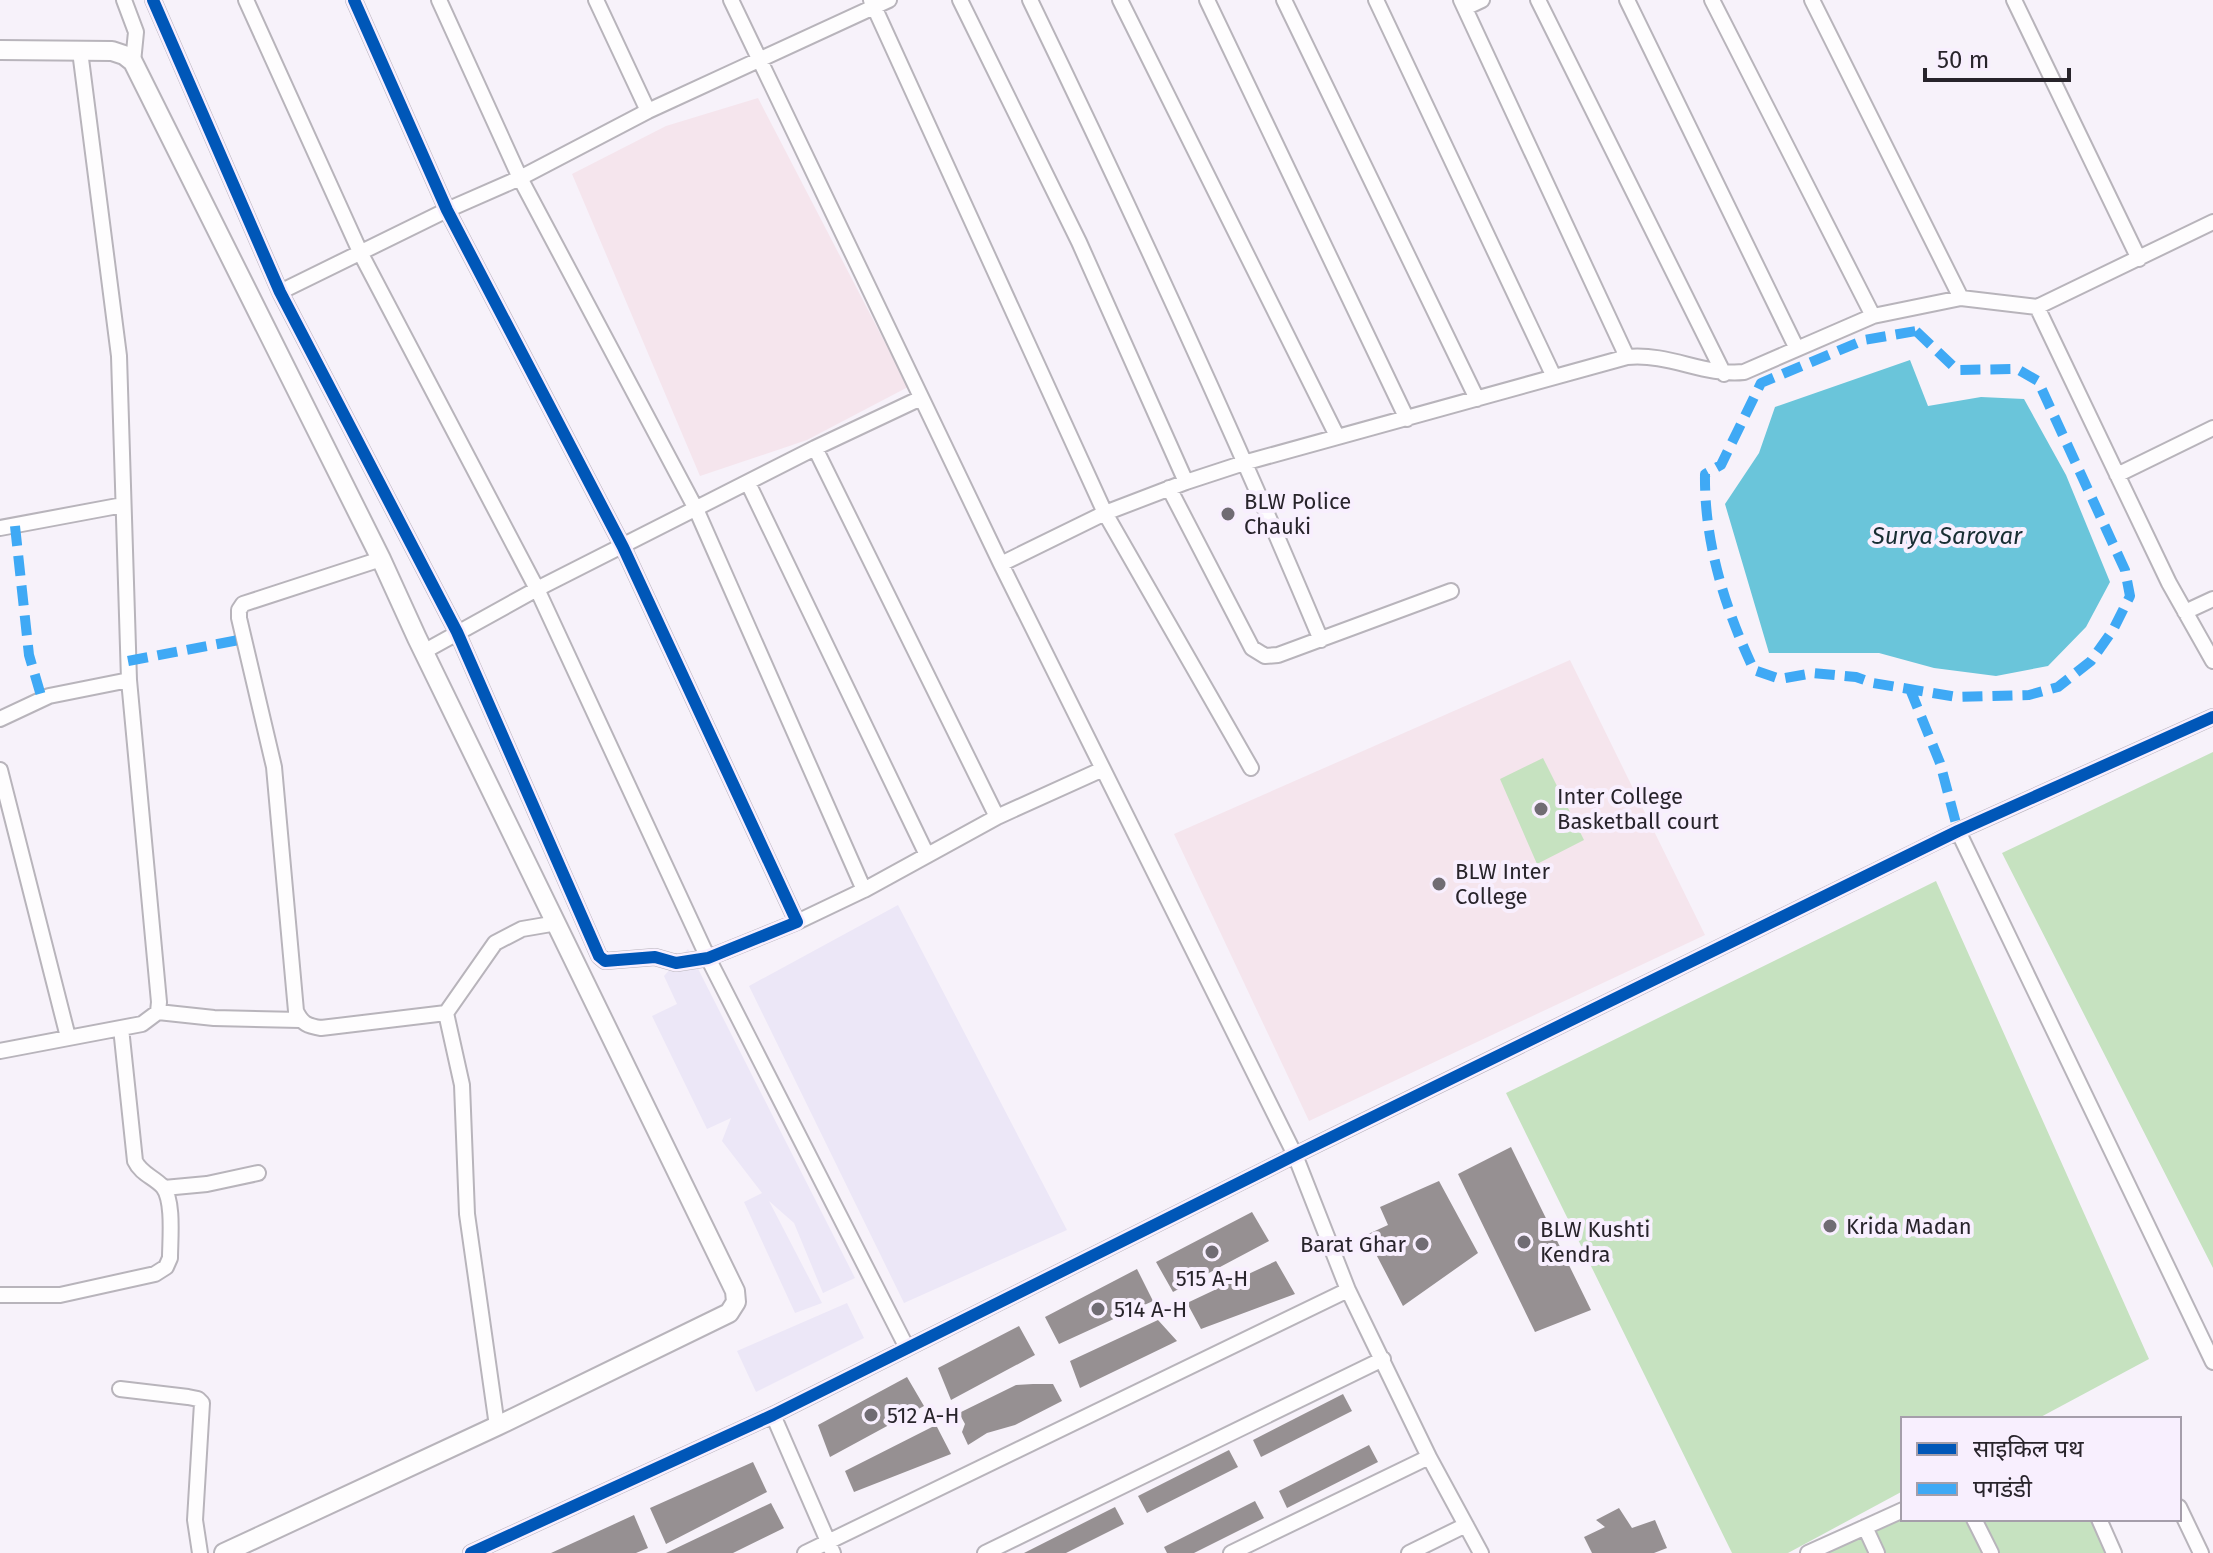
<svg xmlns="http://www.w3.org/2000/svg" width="2213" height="1553" font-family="'Fira Sans','Noto Sans Devanagari',sans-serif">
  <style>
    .commercial { fill: #ece7f7 }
    .education { fill: #f5e5ed }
    .green { fill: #c6e2c0 }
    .water { fill: #6ac5da }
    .building { fill: #969092 }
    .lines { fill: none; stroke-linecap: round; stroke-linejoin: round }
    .minor-casing { stroke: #b8b4bb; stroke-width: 18 }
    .tertiary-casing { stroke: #b8b4bb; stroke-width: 22 }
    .minor { stroke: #fefdfe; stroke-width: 14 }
    .tertiary { stroke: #fefdfe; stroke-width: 18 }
    .quiet { stroke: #3fa9f5; stroke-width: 10; stroke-dasharray: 20 10; stroke-linecap: butt }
    .cycleway-casing { stroke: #f8effe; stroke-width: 17 }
    .cycleway { stroke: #0057b8; stroke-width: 12 }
    .poi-dot { fill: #706c73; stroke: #f8effe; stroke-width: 3 }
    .labels { text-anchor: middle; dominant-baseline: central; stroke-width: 8; stroke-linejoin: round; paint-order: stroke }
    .poi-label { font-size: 22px; fill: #28242b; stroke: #f8effe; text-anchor: start }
    .water-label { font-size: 24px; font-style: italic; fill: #182e33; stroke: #f8effe }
  </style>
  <rect width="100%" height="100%" fill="#f7f2fa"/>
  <path class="commercial" d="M898,905l169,325 -163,73 -155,-317z
    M688,949l167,329 -32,15 -29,-70 -25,-22 53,102 -27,10 -51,-111 18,-9 -40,-52 9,-23 -24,11 -55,-113 25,-12 -13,-28z
    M847,1303l17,35 -108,54 -19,-41z"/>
  <path class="education" d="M758,98l150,289 -101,53 -107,36 -128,-302 94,-48z
    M1570,660l135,275 -396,186 -135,-287z"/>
  <path class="green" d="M2213,752v516l-211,-415z
    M1543,758l41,82 -47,24 -37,-85z
    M1936,881l213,478 -112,60h-134v72l-115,62h-56l-226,-460z
    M1903,1516v3h190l17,34h-290z"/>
  <path class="water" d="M1910,360l18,46 53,-9 43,2 42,76 44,107 -24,45 -38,39 -52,10 -62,-8 -55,-15h-110l-44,-149 34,-51 16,-46z"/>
  <path class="building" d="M1511,1147l80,163 -56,22 -77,-158z
    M1439,1181l39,72 -75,53 -37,-71 22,-10 -8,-18z
    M1252,1212l17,29 -96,51 -17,-30z
    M1276,1261l19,33 -94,35 -14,-26z
    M1137,1269l16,32 -94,43 -14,-27z
    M1158,1320l19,21 -97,47 -10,-27z
    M1019,1326l16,29 -84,45 -13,-32z
    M907,1377l17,29 -94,51 -12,-32z
    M1033,1384h20l9,17 -47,24 -28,8 -19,12 -6,-13 3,-8 -6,-11 57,-28z
    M1343,1394l9,17 -91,46 -8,-17z
    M936,1425l15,29 -97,38 -9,-21z
    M1369,1445l9,17 -91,46 -8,-17z
    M1229,1450l9,17 -91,46 -9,-17z
    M753,1462l14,30 -101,52 -16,-36z
    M1255,1501l9,17 -70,35h-27l-3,-6z
    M771,1503l13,25 -51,25h-67z
    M1115,1507l9,17 -58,29h-42z
    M1619,1508l13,20 23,-8 12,28 -13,5h-62l-8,-16 21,-10 -9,-7z
    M634,1515l14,33 -12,5h-85z"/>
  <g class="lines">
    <g class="minor-casing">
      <path id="minor" d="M124,0l12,32 -3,30
        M153,0l127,292 177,340 142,324 6,5 50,-4 21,6 32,-5 89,-36 -174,-375 -176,-337 -93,-210
        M246,0l115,254 176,335 171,369 199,390
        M439,0l81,178 176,331 168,381
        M596,0l52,111
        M731,0l270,564 294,591 53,135 81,167 52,96
        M871,0l234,513 146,255
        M960,0l119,242 107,240
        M1030,0c102,211 200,423 291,640
        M1120,0l217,436
        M1207,0l200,419
        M1284,0l193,399
        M1376,0l178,377
        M1461,0l166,357
        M1538,0l186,374
        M1627,0l170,349
        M1712,0l161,316
        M1812,0l149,298
        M2014,0l125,259
        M1465,8l17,-8
        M2213,222l-176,85 132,276 44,78
        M280,292l167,-82 73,-32 128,-67 241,-111
        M815,448l182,369
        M2117,475l96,-47
        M748,483l179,372
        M1169,488l83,160 13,8 13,-1 173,-64
        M0,528l123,-23
        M381,559l-138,45 -4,6v8l35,149 22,244c6,13 12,15 25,17l125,-15 16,72 5,129 30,212
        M1001,564l104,-51 81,-31 61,-20 380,-105c44,-4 76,19 117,15l129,-56 88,-18 76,9
        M2185,612l28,-13
        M425,651l112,-62 278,-141 106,-50
        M0,719l49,-23 80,-16
        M0,770l68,267
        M1958,831l255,531
        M797,922l67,-32 133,-73 106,-48
        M158,1012l56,6 86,2
        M446,1013l49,-70 27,-14 35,-6
        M0,1051l142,-27 16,-12 1,-10 -30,-322 -10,-324 -39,-305
        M164,1188l43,-4 51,-11
        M0,1295h60l95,-21 11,-7 4,-9c0,-18 4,-57 -7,-71 -9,-10 -22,-13 -28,-26l-14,-133
        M120,1389l68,8 10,2 4,4 -7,117 5,33
        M773,1415l60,138
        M2179,1507l22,46
        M1974,1519l17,34
        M2099,1519l15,34
        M1865,1527l12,26
        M471,1553l302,-138 522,-260 663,-324 255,-114
        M805,1553l543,-263
        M985,1553l398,-194
        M1231,1553l198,-96
        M1409,1553l57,-28
        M1808,1553l95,-43"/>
    </g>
    <g class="tertiary-casing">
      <path id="tertiary" d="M0,50l112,1 12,4 9,7 248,497 36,79 318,653 1,11 -7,11 -232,113 -273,127"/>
    </g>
    <use href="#minor" class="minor"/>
    <use href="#tertiary" class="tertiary"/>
    <path class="quiet" d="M1916,331l41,39 60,-1 21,12 87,189 5,26 -17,34 -22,31 -33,26 -29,8 -72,2 -84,-14 -17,-6 -43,-4 -33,6 -26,-9c-29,-61 -50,-128 -49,-196l16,-9 40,-82 103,-43z
      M15,526l14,129 13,44
      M128,661l116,-22
      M1910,689l30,74 18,68"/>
    <g class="cycleway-casing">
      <path id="cycleway" d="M153,0l127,292 177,340 142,324 6,5 50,-4 21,6 32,-5 89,-36 -174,-375 -176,-337 -93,-210
        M471,1553l302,-138 522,-260 663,-324 255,-114"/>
    </g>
    <use href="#cycleway" class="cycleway"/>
  </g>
  <g class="poi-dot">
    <circle cx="1228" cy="514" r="8"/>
    <circle cx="1541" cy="809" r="8"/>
    <circle cx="1439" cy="884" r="8"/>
    <circle cx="1830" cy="1226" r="8"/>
    <circle cx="1524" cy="1242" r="8"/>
    <circle cx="1422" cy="1244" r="8"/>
    <circle cx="1212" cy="1252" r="8"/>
    <circle cx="1098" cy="1309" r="8"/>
    <circle cx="871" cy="1415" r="8"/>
  </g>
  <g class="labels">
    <g class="poi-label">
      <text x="1244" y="501">BLW Police<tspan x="1244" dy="25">Chauki</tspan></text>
      <text x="1557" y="796">Inter College<tspan x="1557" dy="25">Basketball court</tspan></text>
      <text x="1455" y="871">BLW Inter<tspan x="1455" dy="25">College</tspan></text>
      <text x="1846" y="1226">Krida Madan</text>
      <text x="1540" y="1229">BLW Kushti<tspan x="1540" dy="25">Kendra</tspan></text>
      <text x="1406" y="1244" text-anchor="end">Barat Ghar</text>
      <text x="1212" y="1278" text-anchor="middle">515 A-H</text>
      <text x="1114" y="1309">514 A-H</text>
      <text x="887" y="1415">512 A-H</text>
    </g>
    <g class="water-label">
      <text x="1947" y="536">Surya Sarovar</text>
    </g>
  </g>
  <rect x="1901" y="1417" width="280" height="104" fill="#f8effe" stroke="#a59eaa" stroke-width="2"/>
  <rect x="1917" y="1443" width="40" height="12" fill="#0057b8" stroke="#a59eaa" stroke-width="2"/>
  <text x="1973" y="1457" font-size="24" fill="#28242b">साइकिल पथ</text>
  <rect x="1917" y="1483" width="40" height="12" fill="#3fa9f5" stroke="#a59eaa" stroke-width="2"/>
  <text x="1973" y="1497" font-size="24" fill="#28242b">पगडंडी</text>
  <path d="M1925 68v12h144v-12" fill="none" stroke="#28242b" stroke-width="4"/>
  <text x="1937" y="68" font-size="24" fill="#28242b" stroke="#f8effe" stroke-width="6" paint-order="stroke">50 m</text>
</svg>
